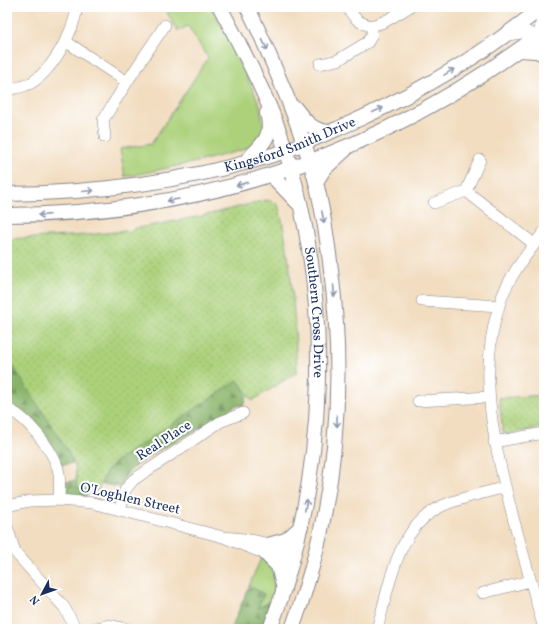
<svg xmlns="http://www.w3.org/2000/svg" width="551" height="636" font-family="Vollkorn,serif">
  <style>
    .grass { fill: #acd17a; stroke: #64806c }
    .forest { fill: url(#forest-firs); stroke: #527164 }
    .park { fill: url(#park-dots); stroke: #64806c }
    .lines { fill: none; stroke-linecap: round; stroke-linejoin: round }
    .minor-casing { stroke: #86868f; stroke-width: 12 }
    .major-casing { stroke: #86868f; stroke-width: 16 }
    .minor { stroke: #fff; stroke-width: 11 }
    .major { stroke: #fff; stroke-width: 14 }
    .oneway { stroke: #8d97ae }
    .labels { text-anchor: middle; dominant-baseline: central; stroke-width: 4; stroke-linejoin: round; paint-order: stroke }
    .street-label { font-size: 14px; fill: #1b2f5e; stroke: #fff }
  </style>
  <defs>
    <pattern id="forest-firs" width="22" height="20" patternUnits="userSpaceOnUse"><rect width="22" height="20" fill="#89b36a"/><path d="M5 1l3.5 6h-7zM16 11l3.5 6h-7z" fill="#6f925a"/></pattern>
    <pattern id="park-dots" width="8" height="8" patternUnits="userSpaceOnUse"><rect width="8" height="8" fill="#acd17a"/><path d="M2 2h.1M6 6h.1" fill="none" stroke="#93b46c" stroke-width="1.8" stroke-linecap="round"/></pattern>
  </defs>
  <rect width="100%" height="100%" fill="#fff"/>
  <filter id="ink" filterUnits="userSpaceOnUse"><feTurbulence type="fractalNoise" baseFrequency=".025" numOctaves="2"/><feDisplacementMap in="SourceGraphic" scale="8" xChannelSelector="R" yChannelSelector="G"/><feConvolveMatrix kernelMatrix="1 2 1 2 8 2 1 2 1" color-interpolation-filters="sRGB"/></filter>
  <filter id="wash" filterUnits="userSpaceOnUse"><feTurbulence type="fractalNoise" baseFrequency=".012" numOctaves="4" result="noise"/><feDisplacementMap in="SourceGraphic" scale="16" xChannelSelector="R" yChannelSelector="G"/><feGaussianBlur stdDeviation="0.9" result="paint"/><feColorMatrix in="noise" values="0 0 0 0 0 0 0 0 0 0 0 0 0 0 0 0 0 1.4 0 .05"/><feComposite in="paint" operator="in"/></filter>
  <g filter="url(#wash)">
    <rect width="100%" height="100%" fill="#f2ddc0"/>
    <path class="grass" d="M174,7h37l22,39 27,59 4,26 -11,14 -11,5 -41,11 -76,16 -5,-28 31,-5 57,-86 -20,-32 -10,5 -11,-18z
      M261,558c3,3 8,7 11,11 11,17 -3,44 -10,60h-31z"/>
    <path class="forest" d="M7,349l68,114 -16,2 -34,-49 -17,-16z
      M248,370l10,15 -11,11 -4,10 -7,-1c-33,28 -79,38 -109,69 -3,3 -5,9 -6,13l-19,-3 -12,4 -5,9 -19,-2 -3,-13 18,-2z
      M253,588l11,6 -6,14 17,-9 -14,30h-30l17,-40z"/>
    <path class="park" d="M266,200l10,3 3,4c13,55 16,110 18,165l-45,29 -14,-21 -122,81 -10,11 -8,18 -3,1 -18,-3 -2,-22 -7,-15 -61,-94v-118l80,-4 46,-5v-1l69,-13z
      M544,395v32l-36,7 -5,-2 -4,-34z"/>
  </g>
  <g filter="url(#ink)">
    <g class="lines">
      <g class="minor-casing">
        <path id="minor" d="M347,7c19,32 37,15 62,0
          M544,13c-5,12 -5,21 0,33
          M508,35l20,-3 15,6
          M65,41l62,41 -24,38 2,17
          M320,64l18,-4 30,-18 4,-8v-8
          M127,82l38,-57
          M7,90c8,-2 16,-3 24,-7 22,-13 43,-52 46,-76
          M466,191l68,53
          M434,203l32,-12 14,-31
          M422,301l77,5
          M418,401l71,-4
          M7,409c18,6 46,41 51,60 3,10 1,21 1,31
          M494,442l50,-9
          M7,506l23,-5 29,-1 34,3 130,34 43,17 22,4 5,-2c-12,-13 -52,-18 -70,-19
          M120,510l5,-20 8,-10 87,-58 23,-9
          M7,526l8,26 49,55 12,22
          M483,593l47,-12
          M92,629l17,-4 18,4
          M377,629c13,-44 19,-103 67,-124 19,-8 41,-12 61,-18
          M544,629c-10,-36 -20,-72 -30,-108 -18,-70 -38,-144 -15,-215 8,-28 27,-51 45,-74"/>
      </g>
      <g class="major-casing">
        <g id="major">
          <path id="s1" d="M220,7c23,44 47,88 63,135 52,157 45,333 -13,487"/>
          <path d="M247,7c11,20 20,43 29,64 14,32 26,64 36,97 10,33 15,68 19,102 15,121 4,244 -39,359"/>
          <path d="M519,50l17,1 8,3"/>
          <path d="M295,108c10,13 17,23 35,24"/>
          <path d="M246,161c15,-16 28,-23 21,-48"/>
          <path d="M272,176l26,27"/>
          <path d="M316,182l8,-13 21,-19"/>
          <path id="s2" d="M7,194c91,-1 182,-13 269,-40 21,-7 41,-17 61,-25 74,-32 144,-72 205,-122"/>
          <path d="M7,215c199,-1 379,-63 537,-184"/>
          <path d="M268,545l18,-5 15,-13"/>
          <path d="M266,554l12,12 6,23"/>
        </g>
      </g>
      <use href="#minor" class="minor"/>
      <use href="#major" class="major"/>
    </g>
    <defs><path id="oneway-shaft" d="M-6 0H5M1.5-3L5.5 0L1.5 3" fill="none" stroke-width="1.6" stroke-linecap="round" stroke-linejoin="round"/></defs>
    <g class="oneway">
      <use href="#oneway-shaft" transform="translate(265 45) rotate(65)"/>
      <use href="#oneway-shaft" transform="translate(449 72) rotate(-32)"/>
      <use href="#oneway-shaft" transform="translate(378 110) rotate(-25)"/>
      <use href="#oneway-shaft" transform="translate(242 184) rotate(164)"/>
      <use href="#oneway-shaft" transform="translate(88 191) rotate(-5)"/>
      <use href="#oneway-shaft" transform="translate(173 200) rotate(170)"/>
      <use href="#oneway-shaft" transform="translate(44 215) rotate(178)"/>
      <use href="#oneway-shaft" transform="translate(323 217) rotate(79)"/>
      <use href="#oneway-shaft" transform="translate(334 291) rotate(85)"/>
      <use href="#oneway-shaft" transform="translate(337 421) rotate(90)"/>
      <use href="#oneway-shaft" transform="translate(306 505) rotate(-79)"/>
    </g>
  </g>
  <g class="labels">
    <g class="street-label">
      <text stroke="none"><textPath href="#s2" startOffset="289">Kingsford Smith Drive</textPath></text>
      <text stroke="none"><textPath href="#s1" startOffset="323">Southern Cross Drive</textPath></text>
      <text transform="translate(164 441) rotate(-33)">Real Place</text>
      <text transform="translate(130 499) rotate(13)">O'Loghlen Street</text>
    </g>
  </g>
  <rect width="551" height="636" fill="none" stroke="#fff" stroke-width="24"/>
  <g transform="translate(42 594) rotate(229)" stroke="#ffffff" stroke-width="3" paint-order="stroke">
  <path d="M0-3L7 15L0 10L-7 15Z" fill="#1b2f5e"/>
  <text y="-6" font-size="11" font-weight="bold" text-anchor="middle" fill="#1b2f5e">N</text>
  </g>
</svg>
